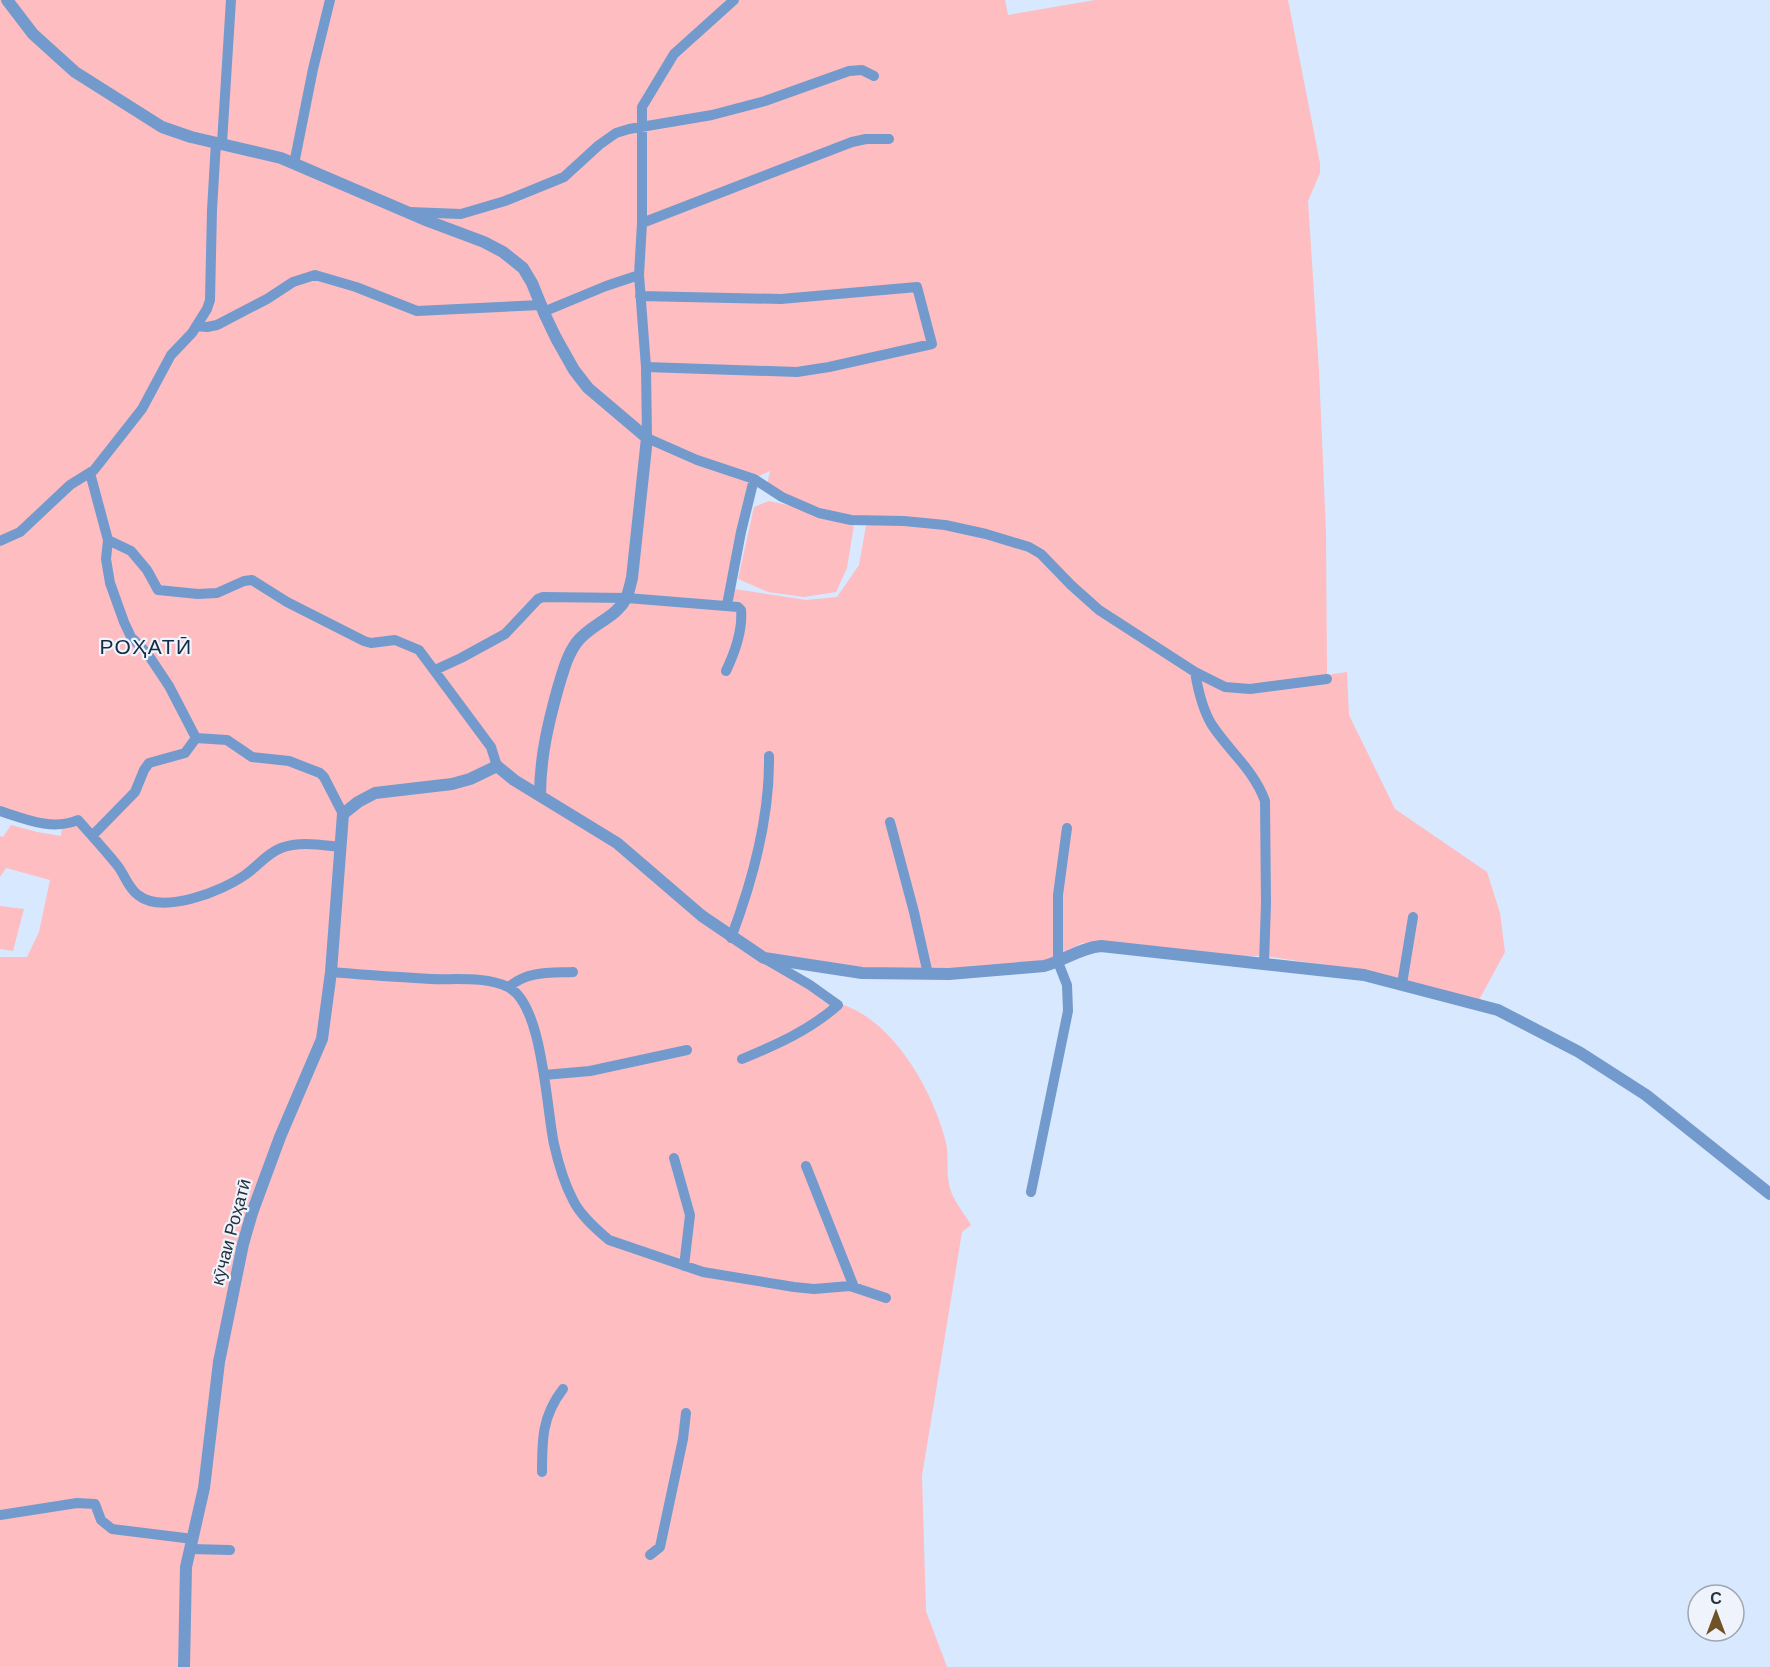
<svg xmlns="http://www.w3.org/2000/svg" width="1770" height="1667" font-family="Arial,sans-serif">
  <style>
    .green { fill: #febdc0; fill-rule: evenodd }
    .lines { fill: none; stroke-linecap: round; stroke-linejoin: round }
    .minor { stroke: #739acd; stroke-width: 10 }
    .tertiary { stroke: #739acd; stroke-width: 12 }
    .labels { text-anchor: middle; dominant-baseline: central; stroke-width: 4.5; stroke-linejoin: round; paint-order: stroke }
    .street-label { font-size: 18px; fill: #27323f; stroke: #eff4fc }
    .quarter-label { font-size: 21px; letter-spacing: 1.5px; fill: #162b46; stroke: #eff4fc }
  </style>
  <rect width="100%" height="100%" fill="#d8e8fe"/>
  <path class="green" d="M0,0h1005l3,15 87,-15h193l32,163v10l-12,28 11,169 7,162 1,143 20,-3 2,43 46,94 92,63 13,41 5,39 -26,48 -114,-29 -100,-15h-42l-110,-14 -31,1 -45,24 -81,7 -189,-13 41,25 15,15c62,3 110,87 123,142 3,13 0,28 3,41 2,14 15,29 22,41l-9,7 -40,244 4,135 21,56h-947v-710h27l12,-25 11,-52 -44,-12 -6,9v-41l3,1 8,-12 26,7 24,4 1,-12 -62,-13zM770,471l-3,14 18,14 82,21 -8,45 -22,32 -31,3 -78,-12 25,-109z
    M769,501l46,10 39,14 -7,43 -11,24 -32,5 -36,-5 -30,-13 16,-72z
    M0,906l24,3 -11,42 -13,-2z"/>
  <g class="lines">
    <path class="minor" d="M734,0l-60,54 -32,53v116l-3,52 7,92 1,71 50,22 57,19 28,18 37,16 32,7 53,1 41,4 41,9 43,13 12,7 30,31 28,25 96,62 30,15 25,2 77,-10
      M222,143l9,-143
      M294,164l19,-95 17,-69
      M410,212l51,2 44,-13 59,-24 35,-32 17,-12 13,-4 83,-14 53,-14 84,-30 13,-1 12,6
      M642,223l210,-81 14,-3h23
      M640,296l141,3 136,-12 15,57 -103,23 -32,5 -151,-5
      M543,312l63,-26 33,-11
      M196,326l11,1 10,-2 50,-26 26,-17 22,-7 41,12 61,24 124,-6
      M90,473l18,67 -2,19 4,24 14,39 7,15 16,16 22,33 27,52 31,2 25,17 37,4 31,12 4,4 19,37
      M108,540l23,11 16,19 11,20 40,4 19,-1 27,-12 8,-1 35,22 77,39 7,2 24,-3 24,10 72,97 6,19
      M0,541l20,-9 50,-47 24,-15 48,-61 29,-54 21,-22 15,-24 3,-9 2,-90 4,-68
      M727,605l14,-73 13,-53
      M435,670l26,-12 44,-24 33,-35 5,-2 84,1 111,9 3,3c2,21 -6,42 -15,61
      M1195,672c3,18 7,37 17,53 17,26 42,45 53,76l1,102 -2,61
      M0,811c25,8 52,20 78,9 13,15 27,30 39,45 8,10 11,23 21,30 25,20 84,-4 107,-20 13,-9 21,-21 36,-27 19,-7 40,-3 59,-1
      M890,822l24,90 14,62
      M92,836l43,-44 9,-22 5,-7 36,-10 11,-15
      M731,938c22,-58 39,-120 38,-182
      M331,972c34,3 67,5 100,7 24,1 54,-3 77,8 35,17 38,120 46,157 4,18 10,39 19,56 7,15 23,29 36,40l94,32 91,15 20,2 36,-3 36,12
      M1402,984l11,-67
      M509,987c18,-16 40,-14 64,-15
      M742,1059c34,-14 68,-29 96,-54l-28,-20 -43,-25
      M544,1075l46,-4 97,-21
      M674,1158l16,57 -6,51
      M806,1166l48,121
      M1031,1192l37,-181 -1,-26 -9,-23v-67l9,-67
      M542,1472c0,-32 0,-56 21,-83
      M0,1515l77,-12 18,1 6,16 11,9 81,10
      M191,1549l39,1
      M650,1555l10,-8 23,-108 3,-26"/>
    <path class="tertiary" d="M7,0l26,34 42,38 87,55 29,10 90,21 147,63 56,21 19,10 20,16 9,15 13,32 11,23 18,32 14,18 59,50 -15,140c-2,7 -3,15 -7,22 -10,18 -35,25 -48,42 -10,13 -14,30 -19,46 -10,36 -18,70 -18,108
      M184,1667l2,-100 18,-79 15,-126 24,-118 9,-31 28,-76 42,-98 9,-67 12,-158 15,-12 17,-9 77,-9 18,-5 27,-13 17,14 103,63 85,73 62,42 98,15 87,1 95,-8c20,-5 35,-18 57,-20l263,29 134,35 81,42 67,43 124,99"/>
  </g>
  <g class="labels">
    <g class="street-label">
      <text transform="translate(231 1232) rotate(-75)">кӯчаи Роҳатӣ</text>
    </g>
    <g class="quarter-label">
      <text x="146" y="646">РОҲАТӢ</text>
    </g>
  </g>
  <g transform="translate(1716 1613)"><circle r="28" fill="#eff4fc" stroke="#9fa6b0" stroke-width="1.5"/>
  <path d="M0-4.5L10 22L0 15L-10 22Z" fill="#6f5225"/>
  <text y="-9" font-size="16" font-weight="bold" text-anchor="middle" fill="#27323f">С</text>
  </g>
</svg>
